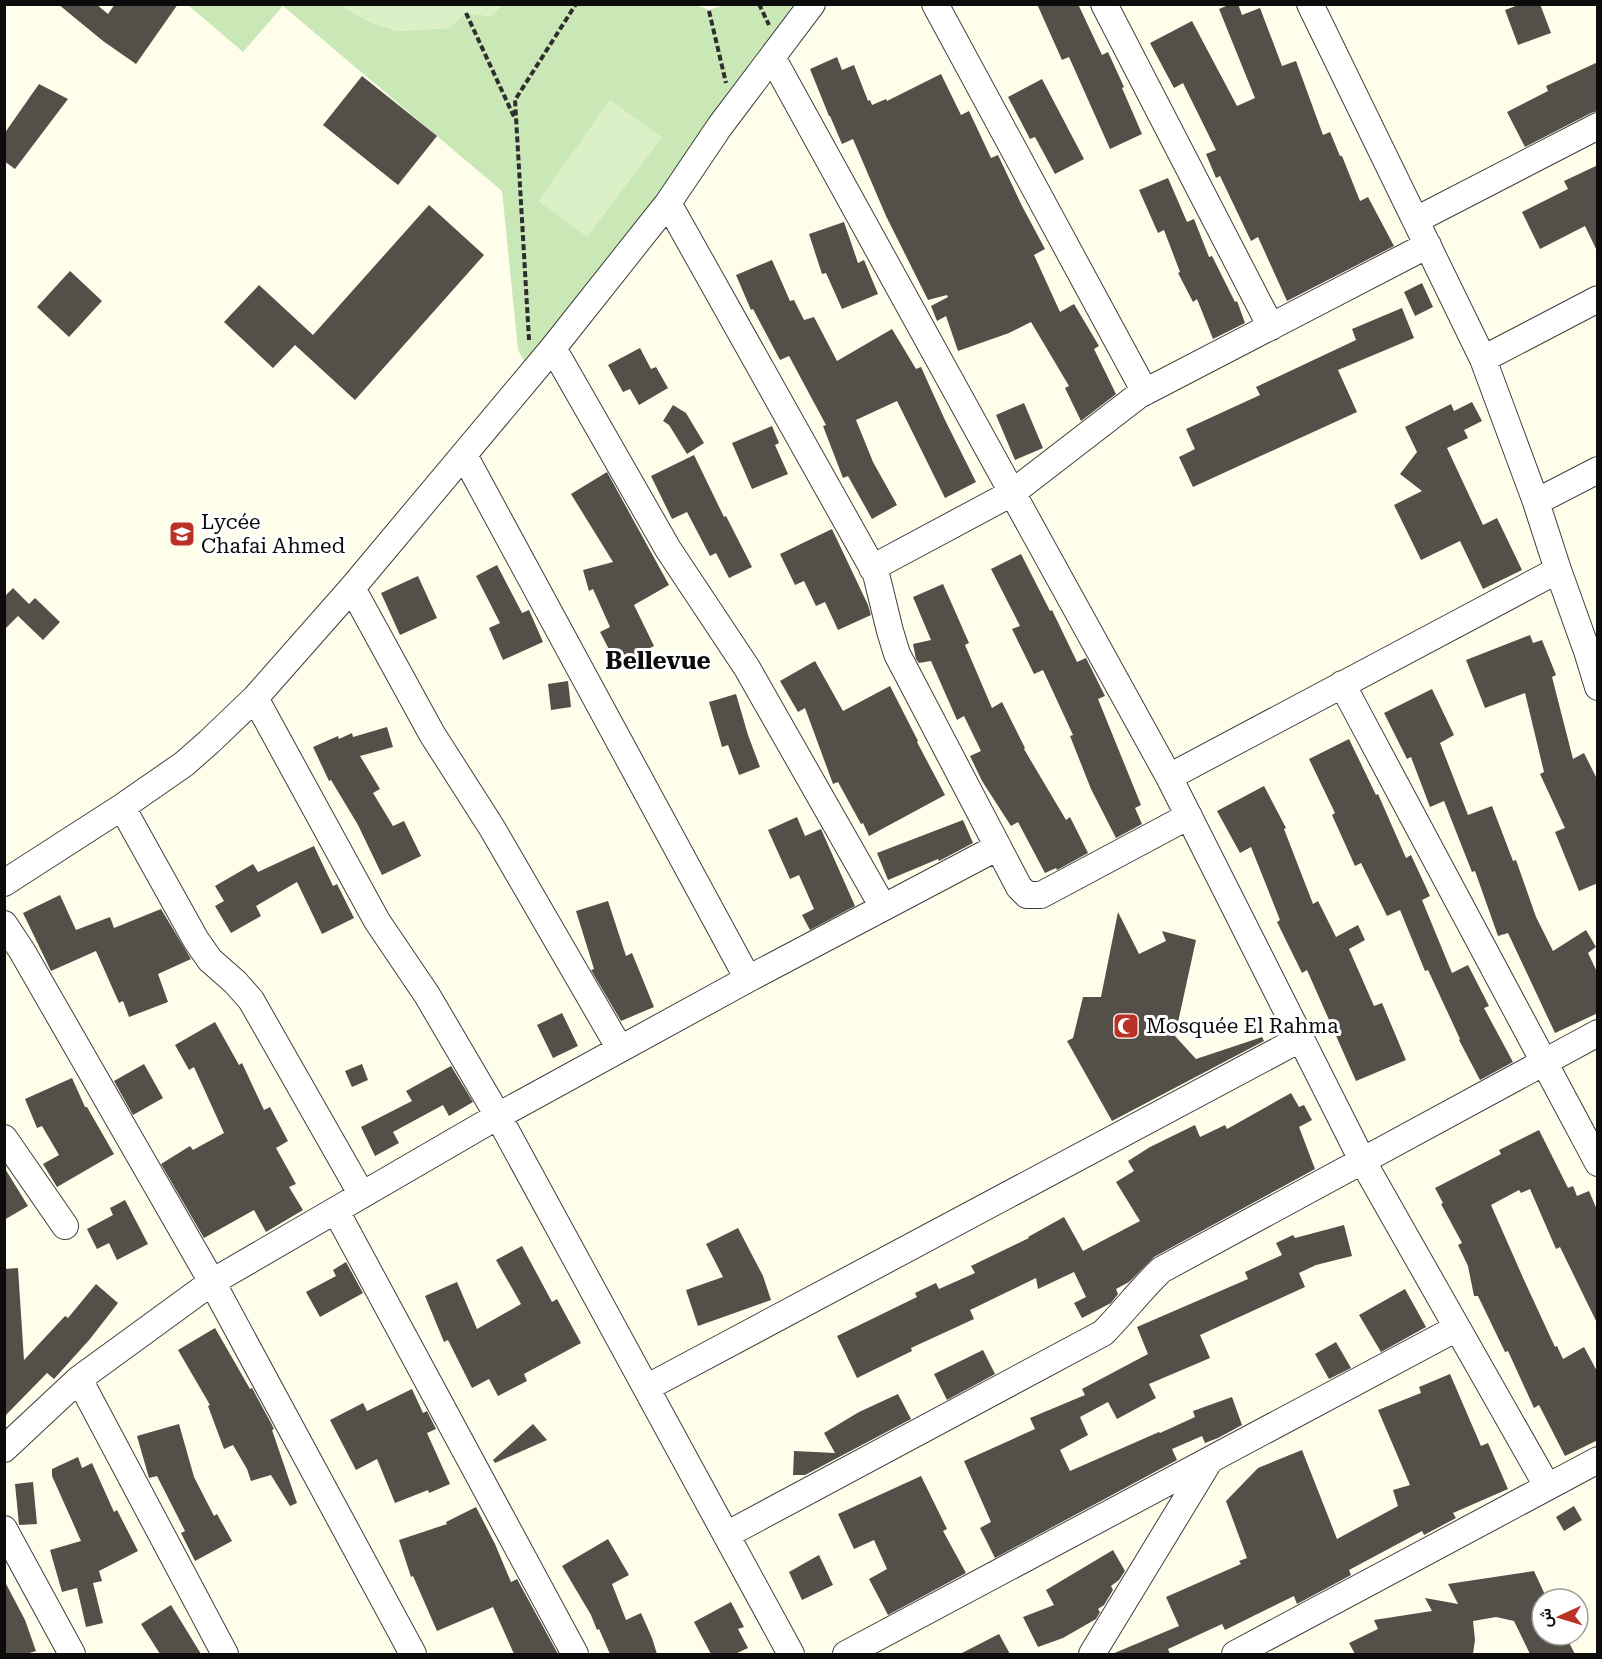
<svg xmlns="http://www.w3.org/2000/svg" width="1602" height="1659" font-family="'Roboto Serif',Vazirmatn,serif">
  <style>
    .grass { fill: #c9e8b6 }
    .pitch { fill: #dcf0c7 }
    .building { fill: #544f48 }
    .lines { fill: none; stroke-linecap: round; stroke-linejoin: round }
    .minor-casing { stroke: #3f3f3f; stroke-width: 28 }
    .path { stroke: #2e2e2e; stroke-width: 4; stroke-dasharray: 6 3; stroke-linecap: butt }
    .minor { stroke: #fff; stroke-width: 26 }
    .labels { text-anchor: middle; dominant-baseline: central; stroke-width: 6; stroke-linejoin: round; paint-order: stroke }
    .poi-label { font-size: 21px; fill: #0c0c0c; stroke: #fff; text-anchor: start }
    .quarter-label { font-size: 24px; font-weight: bold; fill: #0c0c0c; stroke: #fff }
  </style>
  <rect width="100%" height="100%" fill="#fffeeb"/>
  <path class="grass" d="M693,4l16,6 15,-5h88l-281,369 -13,-24 -16,-159 -219,-185 -40,46 -55,-47h156l3,4 25,14 26,8 50,-3 18,-15 24,3 13,-11z"/>
  <path class="pitch" d="M344,5h159l-13,11 -24,-3 -18,15 -50,3 -26,-8 -25,-14z
    M610,100l52,37 -75,100 -49,-36z"/>
  <path class="building" d="M58,4h38l12,10 7,-10h63l-42,60 -33,-23z
    M1037,4h41l24,51 6,-3 16,35 -2,1 20,46 -32,15 -41,-92 -7,3z
    M1231,4h7l4,11 18,-7 22,58 14,-5 27,74 7,-3 10,24h2l18,45 8,-4 26,49 -107,55 -29,-64 -7,4 -31,-65 -4,2 -10,-24 10,-4 -33,-67 -9,5 -24,-45 42,-22 45,85 18,-8 -36,-89z
    M1521,4h19l11,29 -33,12 -13,-35z
    M837,57l5,13 12,-5 14,36 2,-1 2,5 14,-6 1,2 54,-27 20,41 8,-4 22,47 7,-3 24,51 23,43 -11,6 26,57 14,-8 25,42 -5,3 22,45 -35,27 -16,-33 4,-2 -38,-64 -22,11 -51,18 -12,-35 -9,5 -6,-15 17,-9 -1,-2 -19,5 -42,-84 -33,-77 -11,5 -12,-28h-1l-19,-47z
    M1598,62v49l-7,2 -66,34 -18,-35 41,-21 -2,-5z
    M362,76l75,60 -39,49 -75,-60z
    M1042,79l42,80 -29,15 -20,-37 -5,2 -22,-42z
    M39,84l29,15 -53,70 -11,-8v-27z
    M1598,165v88l-13,-27 -45,23 -18,-37 46,-23 -4,-8z
    M1168,178l19,44 7,-3 15,38 3,-1 23,46 2,-1 8,22 -32,16 -16,-40 -4,3 -15,-29 2,-1 -16,-42 -6,3 -19,-43z
    M429,205l55,50 -129,145 -60,-55 -22,23 -49,-46 35,-37 54,50z
    M844,222l14,41 6,-3 14,34 -36,15 -16,-36 -4,1 -13,-40z
    M772,260l18,41 4,-1 10,20 10,-3 23,44 55,-32 24,40 5,-2 24,53 31,62 -31,16 -48,-97 -41,19 17,42 24,43 -25,14 -24,-43 -5,2 -20,-52 3,-1 -37,-69 -9,4 -27,-51 -2,1 -15,-35z
    M70,271l32,30 -33,36 -32,-30z
    M1422,283l11,24 -18,9 -11,-24z
    M1402,308l12,30 -76,32 19,42 -164,75 -14,-30 16,-8 -9,-20 74,-34 -4,-8 100,-47 -4,-11z
    M640,348l11,21 5,-2 12,21 -29,17 -9,-16 -7,3 -15,-27z
    M1472,402l10,19 -18,9 4,8 -21,10 36,77 14,-7 25,52 -39,19 -23,-48 -39,19 -27,-55 28,-14 -22,-17 17,-22 -12,-25 46,-23 3,7z
    M1024,403l19,45 -28,12 -19,-45z
    M673,405l13,8 18,30 -17,11 -18,-29 -6,-4z
    M772,426l7,17 -4,2 13,29 -36,15 -20,-46z
    M694,455l30,62 2,-1 26,51 -23,11 -13,-25 -6,3 -23,-44 -15,7 -21,-43z
    M607,472l62,113 -35,20 20,41 -37,19 -17,-33 10,-5 -17,-38 -4,2 -6,-21 30,-8 -42,-68z
    M832,529l36,76 3,10 -33,15 -13,-28 -9,4 -12,-25 -9,4 -15,-31z
    M1021,554l29,57 2,-1 25,52 9,-4 19,38 -7,3 43,106 -6,3 7,16 -26,14 -25,-49 -21,-53 3,-1 -30,-65 -9,4 -22,-45 8,-3 -29,-57z
    M497,565l25,48 7,-3 14,32 -40,18 -14,-32 11,-5 -24,-47z
    M418,576l19,42 -37,17 -19,-42z
    M943,584l26,59 -4,2 27,63 10,-6 23,46 -1,1 42,71 4,-3 18,36 -31,17 -1,-2 -11,5 -27,-51 -7,4 -29,-45 -12,-25 11,-5 -17,-35 -7,4 -26,-59 -12,2 -3,-4 -3,-15 18,-4 -18,-43z
    M13,588l16,16 6,-6 25,24 -17,18 -25,-24 -14,14v-33z
    M1530,635l3,8 9,-3 14,35 -4,2 21,82 11,-6 14,28v102l-19,8 -24,-59 10,-4 -25,-54 4,-2 -19,-79 -40,15 -19,-48z
    M815,661l28,50 47,-25 28,55 -1,1 28,53 -76,41 -6,-13 -2,1 -23,-42 -5,2 -28,-76 -7,4 -18,-31z
    M568,681l3,26 -20,3 -3,-26z
    M1432,689l22,46 -14,8 28,72 24,-9 21,55 3,-1 20,57 17,34 33,-21 10,17 -8,6 10,21v39l-43,20 -47,-100 -10,3 -23,-65 -3,1 -28,-71 -14,6 -19,-50 -4,2 -23,-46z
    M736,694l12,41 12,32 -21,8 -11,-30 -6,2 -13,-45z
    M387,727l6,20 -33,9 20,33 -7,4 20,33 11,-5 17,35 -39,19 -24,-50 -27,-45 -2,1 -16,-34 25,-11 1,3 13,-6 1,4z
    M1349,739l27,56 2,-1 28,64 5,-3 19,41 -8,4 30,73 16,-8 21,41 -5,2 29,54 -33,18 -21,-40 1,-1 -32,-69 -3,1 -25,-61 -13,6 -26,-53 -6,3 -23,-51 3,-2 -26,-54z
    M1264,786l22,42 -2,1 29,75 5,-3 18,36 22,-12 7,15 -16,9 25,57 8,-3 24,57 -50,21 -49,-111 -5,3 -25,-51 3,-2 -29,-73 -11,6 -23,-42z
    M797,817l8,19 16,-7 34,77 -45,24 -8,-15 12,-6 -15,-34 -9,4 -22,-49z
    M963,820l10,23 -34,18 -1,-2 -50,21 -11,-27z
    M314,846l19,40 4,-2 17,34 -32,16 -25,-52 -41,24 5,10 -30,17 -16,-27 9,-5 -9,-15 38,-22 5,8z
    M60,895l16,35 34,-13 4,11 47,-19 30,50 -33,15 10,28 -39,15 -6,-16 -4,2 -23,-52 -45,20 -28,-58z
    M608,901l18,55 6,-3 22,54 -33,14 -30,-51 3,-1 -18,-58z
    M1118,912l21,42 27,-13 -4,-10 34,9 -21,96 21,23 66,-22 2,4 -152,80 -45,-80 6,-3 10,-41h18z
    M562,1013l16,33 -25,12 -16,-33z
    M215,1022l24,43 3,-2 22,47 6,-3 18,34 -12,7 20,36 -7,3 14,23 -37,22 -12,-22 -50,28 -43,-74 29,-18 3,4 31,-17 -30,-66 -5,3 -14,-25z
    M144,1064l19,34 -30,17 -19,-34z
    M362,1064l6,16 -16,7 -7,-16z
    M451,1066l22,36 -24,14 -6,-11 -50,27 6,11 -24,13 -14,-29 51,-26 -6,-10z
    M72,1078l13,29h2l27,47 -57,33 -14,-23 16,-9 -17,-29 -5,2 -12,-29z
    M1291,1093l8,14 5,-2 8,15 -13,7 16,42 -161,88 -25,25 -13,7 2,5 -7,9 -29,15 -8,-15 12,-6 -12,-25 -36,17 -2,-11 -66,32 4,9 -63,29 1,3 -55,27 -20,-42 80,-39 -2,-4 21,-10 3,6 36,-16 -4,-7 58,-28 -1,-1 36,-20 19,34 57,-30 -24,-39 18,-11 -6,-10 22,-14 45,-22 5,12 25,-12 2,4z
    M1539,1130l29,58 5,-2 4,10 12,-5 9,21v113l-38,-78 -4,2 -26,-60 -9,4 -2,-3 -28,15 33,75 31,67 2,-1 6,13 21,-12 14,26v67l-33,16 -26,-51 -5,3 -26,-57 -3,1 -27,-56h-4l-6,-30 -10,-21 4,-2 -21,-39 2,-1 -8,-15 66,-34 -2,-4z
    M4,1167l24,39 -24,14z
    M125,1200l23,44 -31,16 -8,-17 -12,6 -10,-20 26,-14 -3,-7z
    M1344,1225l8,31 -36,9 -17,8 6,14 -105,48 10,23 -61,26 7,14 -39,21 -9,-17 -28,15 8,18 -28,15 10,21 89,-39 1,1 35,-16 -2,-6 39,-14 10,28 -24,13 -13,5 -3,-7 -30,13 5,11 -182,98 -15,-30 11,-6 -27,-61 71,-32 -5,-11 55,-23 -3,-6 66,-35 -11,-27 111,-48 -3,-7 37,-17 -6,-12 17,-8 2,3z
    M738,1228l25,48 8,24 -73,26 -12,-36 37,-13 -17,-33z
    M522,1246l30,56 5,-3 24,44 -57,31 3,7 -29,15 -9,-17 -17,9 -24,-48 -4,2 -19,-46 32,-14 20,47 44,-25 -25,-44z
    M346,1262l17,31 -43,24 -14,-25 30,-16 -3,-6z
    M18,1268l6,92 41,-44 3,2 28,-34 22,19 -28,36 -36,40 -7,-6 -43,44v-148z
    M1405,1289l21,38 -45,25 -22,-37z
    M215,1328l35,61 2,-1 19,35 3,6 -2,1 25,73 -7,3 -19,-31 -20,6 -4,-12 -14,-24 -9,4 -16,-43 2,-1 -32,-55z
    M1336,1342l15,26 -22,11 -14,-25z
    M983,1350l12,24 -48,26 -13,-26z
    M1450,1374l31,72 7,-3 20,46 -55,24 3,5 -32,17 -2,-4 -73,39 2,5 -54,29 -3,-8 -69,34 -3,-6 -54,25 2,5h-58l67,-28 -13,-29 75,-33 -2,-3 8,-3 -21,-57 32,-33 44,-18 35,89 61,-33 -5,-16 17,-5 -32,-75 43,-17 -2,-6z
    M412,1389l11,24 4,-2 9,18 -9,4 23,51 -21,9 -1,-3 -33,13 -18,-44 -21,11 -26,-50 33,-17 4,8z
    M898,1394l13,25 -106,56h-12l1,-24 41,2 -11,-20 35,-21z
    M179,1424l15,53 20,39 3,-2 15,27 -37,20 -14,-28 4,-2 -28,-55 -8,2 -12,-42z
    M533,1424l14,16 -52,23 -2,-3z
    M78,1457l4,11 10,-5 22,49 3,-2 21,41 -39,20 3,10 -9,2 10,40 -17,4 -9,-39 -15,4 -12,-42 31,-9 -29,-65v-7z
    M921,1476l26,53 -4,2 23,42 -78,42 -19,-36 18,-10 -13,-29 -20,9 -16,-35z
    M33,1482l4,42 -18,1 -4,-41z
    M1574,1506l8,14 -18,11 -8,-14z
    M476,1507l19,37 16,38 6,-3 41,75h-44l-21,-47 -56,24 -24,-55 -2,1 -12,-37 48,-16 -1,-2z
    M608,1539l21,36 -17,9 14,36 15,-7 11,25 5,16h-47l-11,-25 -2,1 -6,-15 -29,-49z
    M1113,1550l12,21 -6,9 -8,6 2,4 -9,15 -6,4 2,3 -4,7 -33,19 -25,9 -15,-30 31,-12 -8,-15z
    M819,1555l14,30 -31,15 -13,-28z
    M1534,1571l13,28h-5v36h23l10,19h-45l-16,-33 -18,-4 -23,4 2,19 -2,14h-118l-6,-11 29,-14 -4,-9 58,-9 -7,-13 33,6 -10,-20z
    M4,1580l21,40 11,31 -10,3h-22z
    M731,1602l13,25 -6,2 10,19 -13,6h-24l-17,-32z
    M171,1605l30,49h-41l-19,-30z
    M999,1634l11,20h-50z"/>
  <g class="lines">
    <g class="minor-casing">
      <path id="minor" d="M935,4l210,388
        M1104,4l167,323
        M1310,4l173,355 53,143 22,68 29,81 11,36
        M772,57l397,720 193,383 185,326
        M668,203l208,371 14,57 7,23 122,233 8,8h14l148,-79
        M1416,220l182,-94
        M553,348l115,201 79,119 136,239
        M1483,359l115,-60
        M464,455l284,524
        M1536,502l62,-32
        M872,568l140,-75 127,-98 289,-150
        M352,588l80,146 60,94 128,221
        M1342,684l256,479
        M255,698l122,223 50,74 71,121 293,538
        M1169,777l389,-207
        M122,807l74,133 14,20 25,22 16,18 111,195
        M4,883l118,-76 62,-43 25,-22 46,-44 97,-110 201,-240 115,-145 52,-77 92,-122
        M4,924l18,27 190,331 201,372
        M4,1138l61,88
        M336,1211l239,443
        M79,1379l146,275
        M646,1388l654,-349
        M4,1449l75,-70 133,-97 286,-166 250,-137 250,-132
        M4,1529l68,125
        M726,1535l377,-202c20,-20 37,-43 58,-63l437,-237
        M846,1654l611,-326
        M1092,1654l118,-194
        M1235,1654l363,-194"/>
    </g>
    <path class="path" d="M759,4l10,21
      M709,11l17,72
      M466,13l49,106
      M529,340l-14,-240 61,-96"/>
    <use href="#minor" class="minor"/>
  </g>
  <defs>
    <g id="school-square" transform="scale(1.35)"><rect x="-9" y="-9" width="18" height="18" rx="4" fill="#ba3226" stroke="#fff"/><path d="M0-5L7-2L0 1L-7-2ZM-4 1L0 2.5L4 1V4Q0 6-4 4Z" fill="#fff"/></g>
    <g id="mosque-square" transform="scale(1.35)"><rect x="-9" y="-9" width="18" height="18" rx="4" fill="#ba3226" stroke="#fff"/><path d="M3.5-4.9A6 6 0 1 0 3.5 4.9A5 5 0 1 1 3.5-4.9Z" fill="#fff"/></g>
  </defs>
  <g fill-rule="evenodd">
    <use href="#school-square" x="182" y="534"/>
    <use href="#mosque-square" x="1126" y="1026"/>
  </g>
  <g class="labels">
    <g class="poi-label">
      <text x="201" y="522">Lycée<tspan x="201" dy="24">Chafai Ahmed</tspan></text>
      <text x="1146" y="1026">Mosquée El Rahma</text>
    </g>
    <g class="quarter-label">
      <text x="658" y="661">Bellevue</text>
    </g>
  </g>
  <rect width="1602" height="1659" fill="none" stroke="#0c0c0c" stroke-width="12"/>
  <g transform="translate(1560 1617) rotate(266)"><circle r="28" fill="#ffffff" stroke="#9e9e9e" stroke-width="1.5"/>
  <path d="M0-4.5L10 22L0 15L-10 22Z" fill="#ba3226"/>
  <text y="-9" font-size="16" font-weight="bold" text-anchor="middle" fill="#0c0c0c">ش</text>
  </g>
</svg>
